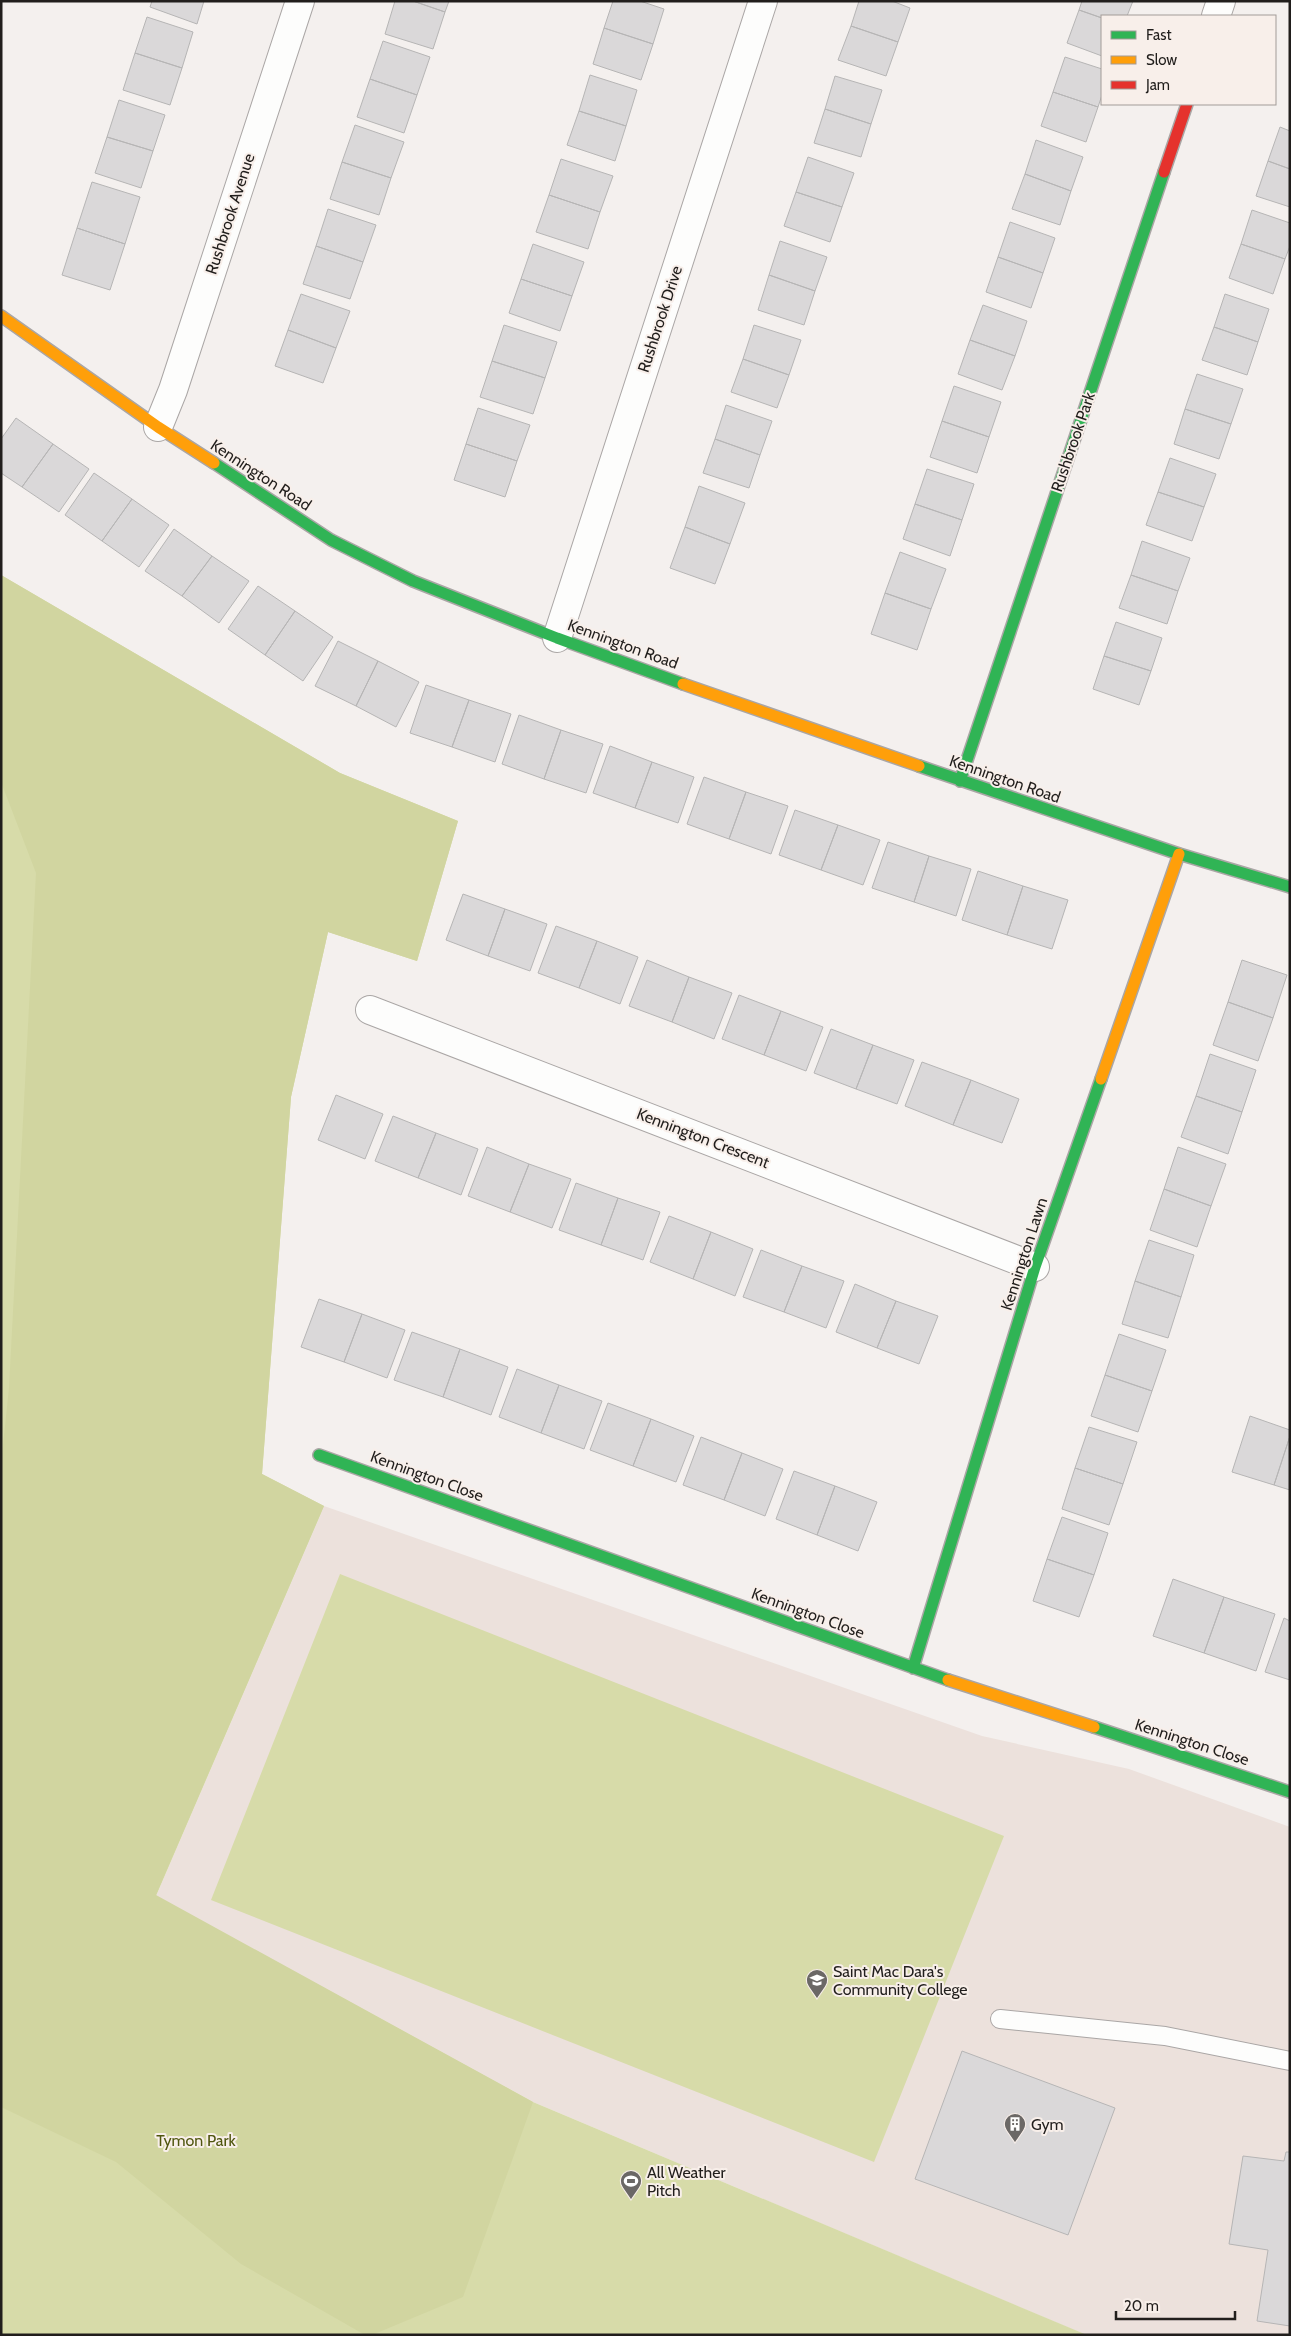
<svg xmlns="http://www.w3.org/2000/svg" width="1291" height="2336" font-family="Cabin,sans-serif">
  <style>
    .built { fill: #ece1dc }
    .green { fill: #d7dba9 }
    .forest { fill: #d1d5a0 }
    .building { fill: #dad8d9; stroke: #b6b5b5 }
    .lines { fill: none; stroke-linecap: round; stroke-linejoin: round }
    .lane-casing { stroke: #aaa6a5; stroke-width: 20 }
    .street-casing { stroke: #aaa6a5; stroke-width: 30 }
    .fast-casing { stroke: #aaa6a5; stroke-width: 14 }
    .slow-casing { stroke: #aaa6a5; stroke-width: 14 }
    .jam-casing { stroke: #aaa6a5; stroke-width: 14 }
    .lane { stroke: #fdfdfc; stroke-width: 18 }
    .street { stroke: #fdfdfc; stroke-width: 28 }
    .fast { stroke: #30b455; stroke-width: 11 }
    .slow { stroke: #ff9f0a; stroke-width: 11 }
    .jam { stroke: #e5322d; stroke-width: 11 }
    .labels { text-anchor: middle; dominant-baseline: central; stroke-width: 4; stroke-linejoin: round; paint-order: stroke }
    .street-label { font-size: 16px; fill: #211e1c; stroke: #f8efea }
    .poi-label { font-size: 16px; fill: #211e1c; stroke: #f8efea; text-anchor: start }
    .park-label { font-size: 16px; fill: #50560f; stroke: #f8efea }
  </style>
  <rect width="100%" height="100%" fill="#f4f0ee"/>
  <path class="built" d="M324,1506l658,230 147,33 161,58v508h-204l-553,-233 -377,-206z"/>
  <path class="green" d="M1,575l339,198 118,48 -41,140 -89,-29 -37,165 -29,377 62,32 -168,390 377,206 554,233h-1086z
    M340,1574l664,262 -130,326 -663,-262z"/>
  <path class="forest" d="M1,575l339,198 118,48 -41,140 -89,-29 -37,165 -29,377 62,32 -168,389 377,207 -70,195 -91,38h-7l-124,-71 -125,-102 -115,-55v-643l8,-76 27,-515 -35,-91z"/>
  <path class="building" d="M152,1h52l-7,23 -47,-17z
    M395,1h18l32,11 -12,37 -48,-15z
    M413,1h36l-4,11z
    M613,1h27l24,8 -11,35 -49,-16z
    M859,1h33l18,7 -12,34 -47,-16z
    M1082,1h51l-6,15h-25v2l-23,-8z
    M1079,10l23,8v38l-35,-13z
    M147,17l46,15 -11,36 -47,-15z
    M851,26l47,16 -12,34 -48,-16z
    M604,28l49,16 -12,36 -48,-16z
    M383,41l47,16 -13,38 -47,-16z
    M135,53l47,15 -12,37 -47,-15z
    M1065,57l37,12v26l-4,12 -45,-15z
    M590,75l47,15 -11,36 -47,-15z
    M835,76l47,14 -11,34 -46,-15z
    M370,79l47,16 -13,38 -47,-16z
    M1053,92l45,15 -12,35 -45,-16z
    M119,100l46,15 -12,36 -46,-14z
    M825,109l46,15 -10,33 -47,-14z
    M579,111l47,15 -11,35 -48,-16z
    M355,125l49,17 -13,36 -49,-16z
    M1280,127l10,4v38l-22,-8z
    M107,137l46,14 -12,37 -46,-15z
    M1036,140l47,17 -12,34 -46,-17z
    M808,157l46,16 -12,34 -46,-15z
    M561,159l52,17 -13,36 -51,-17z
    M1268,161l22,8v38l-34,-11z
    M342,162l49,16 -12,37 -49,-16z
    M1025,174l46,17 -11,34 -48,-16z
    M92,182l48,15 -15,47 -48,-16z
    M796,192l46,15 -12,35 -46,-16z
    M549,195l51,17 -12,37 -52,-17z
    M328,209l48,16 -13,37 -47,-16z
    M1252,210l38,13v23l-5,13 -44,-15z
    M1010,222l45,16 -12,35 -45,-16z
    M77,228l48,16 -15,46 -48,-15z
    M780,241l47,16 -12,34 -46,-16z
    M533,244l51,18 -12,34 -51,-17z
    M1241,244l44,15 -12,35 -44,-16z
    M316,246l47,16 -13,37 -47,-15z
    M998,257l45,16 -12,35 -45,-16z
    M769,275l46,16 -11,34 -46,-15z
    M521,279l51,17 -12,35 -51,-18z
    M301,294l49,17 -14,37 -48,-18z
    M1225,294l44,15 -11,33 -44,-15z
    M983,305l44,16 -12,35 -45,-16z
    M504,325l53,17 -12,36 -53,-17z
    M754,325l47,15 -12,35 -46,-16z
    M1214,327l44,15 -11,33 -45,-15z
    M288,330l48,18 -13,35 -48,-17z
    M970,340l45,16 -13,34 -44,-16z
    M743,359l46,16 -12,33 -46,-16z
    M492,361l53,17 -12,36 -53,-17z
    M1197,374l46,15 -12,35 -46,-15z
    M954,386l47,16 -12,35 -47,-16z
    M726,405l46,16 -12,34 -45,-16z
    M478,408l52,17 -13,36 -51,-17z
    M1185,409l46,15 -12,35 -45,-15z
    M16,418l37,26 -31,43 -21,-14v-34z
    M942,421l47,16 -12,36 -47,-16z
    M715,439l45,16 -11,33 -46,-15z
    M53,444l36,25 -30,43 -37,-25z
    M466,444l51,17 -12,36 -51,-17z
    M1170,458l46,16 -12,33 -46,-15z
    M927,469l47,15 -12,36 -47,-16z
    M94,473l38,26 -30,42 -37,-26z
    M699,486l46,17 -15,41 -45,-17z
    M1158,492l46,15 -12,34 -46,-16z
    M132,499l37,26 -30,42 -37,-26z
    M915,504l47,16 -12,36 -47,-17z
    M685,527l45,17 -15,40 -45,-16z
    M174,529l38,27 -30,40 -37,-25z
    M1142,541l48,17 -12,33 -47,-16z
    M900,552l46,17 -15,40 -46,-16z
    M212,556l37,25 -30,42 -37,-27z
    M1131,575l47,16 -11,33 -48,-16z
    M258,586l37,25 -30,44 -37,-26z
    M885,593l46,16 -14,41 -46,-16z
    M295,611l38,26 -30,44 -38,-26z
    M1116,622l46,16 -11,33 -47,-15z
    M338,641l40,20 -22,45 -41,-20z
    M1104,656l47,15 -12,34 -46,-16z
    M378,661l41,21 -23,45 -40,-21z
    M426,685l43,15 -17,47 -42,-14z
    M469,700l42,14 -16,48 -43,-15z
    M519,715l42,15 -17,49 -42,-15z
    M561,730l42,14 -17,49 -42,-14z
    M610,746l42,16 -17,46 -42,-15z
    M652,762l42,15 -16,46 -43,-15z
    M704,777l42,15 -17,47 -42,-15z
    M746,792l42,14 -17,48 -42,-15z
    M795,810l43,15 -17,45 -42,-15z
    M838,825l42,15 -17,45 -42,-15z
    M888,842l41,14 -15,46 -42,-14z
    M929,856l42,13 -15,47 -42,-14z
    M978,871l45,15 -16,49 -45,-15z
    M1023,886l45,14 -16,49 -45,-14z
    M463,894l42,15 -17,47 -42,-16z
    M505,909l42,15 -17,47 -42,-15z
    M556,926l41,15 -18,47 -41,-15z
    M597,941l41,16 -18,47 -41,-16z
    M647,960l42,17 -17,45 -43,-16z
    M1242,960l45,15 -14,43 -45,-16z
    M689,977l43,16 -18,46 -42,-17z
    M739,995l42,16 -17,44 -42,-16z
    M1228,1002l45,16 -15,43 -45,-16z
    M781,1011l42,16 -17,44 -42,-16z
    M831,1029l42,16 -17,44 -42,-16z
    M873,1045l41,15 -17,44 -41,-15z
    M1210,1054l46,16 -14,42 -46,-16z
    M922,1062l49,18 -18,45 -48,-19z
    M971,1080l48,19 -17,44 -49,-18z
    M336,1095l47,19 -18,45 -47,-19z
    M1196,1096l46,16 -14,42 -47,-17z
    M393,1116l43,17 -18,45 -43,-17z
    M436,1133l42,16 -17,46 -43,-17z
    M487,1147l42,17 -19,48 -42,-16z
    M1178,1147l48,17 -15,42 -47,-17z
    M529,1164l42,15 -19,49 -42,-16z
    M576,1183l42,15 -17,47 -42,-15z
    M1164,1189l47,17 -14,41 -47,-17z
    M618,1198l42,14 -17,48 -42,-15z
    M669,1216l42,16 -18,47 -43,-17z
    M711,1232l42,17 -18,47 -42,-17z
    M1149,1240l45,15 -13,42 -46,-16z
    M761,1250l41,16 -18,46 -41,-15z
    M802,1266l42,15 -18,47 -42,-16z
    M1135,1281l46,16 -13,41 -46,-14z
    M855,1284l41,17 -19,47 -41,-16z
    M319,1299l43,15 -18,48 -43,-15z
    M896,1301l42,15 -19,48 -42,-16z
    M362,1314l43,16 -18,48 -43,-16z
    M412,1332l48,17 -17,48 -49,-17z
    M1119,1334l47,16 -14,41 -47,-16z
    M460,1349l48,18 -17,48 -48,-18z
    M517,1369l42,16 -18,48 -42,-16z
    M1105,1375l47,16 -14,41 -47,-16z
    M559,1385l43,16 -18,48 -43,-16z
    M608,1403l43,16 -18,47 -43,-16z
    M1250,1416l40,14v6l-16,49 -42,-13z
    M651,1419l43,17 -18,46 -43,-16z
    M1089,1427l48,15 -14,42 -48,-16z
    M1290,1436v54l-16,-5z
    M701,1437l41,16 -18,47 -41,-15z
    M742,1453l41,16 -18,47 -41,-16z
    M1075,1468l48,16 -14,41 -47,-16z
    M794,1471l41,15 -18,49 -41,-16z
    M835,1486l42,16 -19,49 -41,-16z
    M1062,1517l46,16 -14,42 -47,-16z
    M1047,1559l47,16 -15,42 -46,-16z
    M1173,1579l51,18 -20,56 -51,-17z
    M1224,1597l51,17 -19,57 -52,-18z
    M1284,1618l6,3v59l-25,-8z
    M962,2051l153,57 -47,127 -153,-56z
    M1286,2152h4v174l-33,-5 11,-71 -39,-6 14,-88 41,5z"/>
  <g class="lines">
    <g class="lane-casing">
      <path id="lane" d="M1000,2019l165,17 125,25"/>
    </g>
    <g class="street-casing">
      <path id="street" d="M1216,16l5,-15
        M158,427l15,-37 127,-389
        M557,638l206,-637
        M370,1010l665,257"/>
    </g>
    <g class="fast-casing">
      <path id="fast" d="M214,463l117,77 82,41 144,57 126,46
        M919,766l260,88 111,33
        M960,781l204,-609
        M319,1455l629,225
        M913,1668l122,-401 66,-188
        M1094,1727l196,65"/>
    </g>
    <g class="slow-casing">
      <path id="slow" d="M1,316l157,111 56,36
        M683,684l236,82
        M1101,1079l78,-225
        M948,1680l146,47"/>
    </g>
    <g class="jam-casing">
      <path id="jam" d="M1164,172l23,-68"/>
    </g>
    <use href="#lane" class="lane"/>
    <use href="#street" class="street"/>
    <use href="#fast" class="fast"/>
    <use href="#slow" class="slow"/>
    <use href="#jam" class="jam"/>
  </g>
  <defs>
    <g id="school-pin" transform="scale(1.125)"><path d="M0 17L-7.5 6A9.5 9.5 0 1 1 7.5 6Z" fill="#6b6866" stroke="#f8efea"/><path d="M0-5L7-2L0 1L-7-2ZM-4 1L0 2.5L4 1V4Q0 6-4 4Z" fill="#fff"/></g>
    <g id="building-pin" transform="scale(1.125)"><path d="M0 17L-7.5 6A9.5 9.5 0 1 1 7.5 6Z" fill="#6b6866" stroke="#f8efea"/><path d="M-4-6H4V6H1V3H-1V6H-4ZM-2.5-4.3h1.7v1.8h-1.7ZM.8-4.3h1.7v1.8H.8ZM-2.5-1h1.7V.8h-1.7ZM.8-1h1.7V.8H.8Z" fill="#fff"/></g>
    <g id="stadium-pin" transform="scale(1.125)"><path d="M0 17L-7.5 6A9.5 9.5 0 1 1 7.5 6Z" fill="#6b6866" stroke="#f8efea"/><path d="M0-5a6.5 5 0 1 0 0 10a6.5 5 0 1 0 0-10ZM-3.5-1.8h7v3.6h-7Z" fill="#fff"/></g>
  </defs>
  <g fill-rule="evenodd">
    <use href="#school-pin" x="817" y="1980"/>
    <use href="#building-pin" x="1015" y="2124"/>
    <use href="#stadium-pin" x="631" y="2181"/>
  </g>
  <g class="labels">
    <g class="street-label">
      <text transform="translate(230 214) rotate(-72)">Rushbrook Avenue</text>
      <text transform="translate(660 319) rotate(-72)">Rushbrook Drive</text>
      <text transform="translate(1073 442) rotate(-71)">Rushbrook Park</text>
      <text transform="translate(261 475) rotate(33)">Kennington Road</text>
      <text transform="translate(623 644) rotate(20)">Kennington Road</text>
      <text transform="translate(1005 779) rotate(19)">Kennington Road</text>
      <text transform="translate(703 1138) rotate(21)">Kennington Crescent</text>
      <text transform="translate(1024 1254) rotate(-72)">Kennington Lawn</text>
      <text transform="translate(427 1476) rotate(20)">Kennington Close</text>
      <text transform="translate(808 1613) rotate(20)">Kennington Close</text>
      <text transform="translate(1192 1742) rotate(18)">Kennington Close</text>
    </g>
    <g class="poi-label">
      <text x="833" y="1971">Saint Mac Dara's<tspan x="833" dy="18">Community College</tspan></text>
      <text x="1031" y="2124">Gym</text>
      <text x="647" y="2172">All Weather<tspan x="647" dy="18">Pitch</tspan></text>
    </g>
    <g class="park-label">
      <text x="196" y="2140">Tymon Park</text>
    </g>
  </g>
  <rect width="1291" height="2336" fill="none" stroke="#211e1c" stroke-width="5"/>
  <rect x="1101" y="15" width="175" height="90" fill="#f8efea" stroke="#a29b98"/>
  <rect x="1111" y="31" width="25" height="8" fill="#30b455" stroke="#a29b98"/>
  <text x="1146" y="40" font-size="15" fill="#211e1c">Fast</text>
  <rect x="1111" y="56" width="25" height="8" fill="#ff9f0a" stroke="#a29b98"/>
  <text x="1146" y="65" font-size="15" fill="#211e1c">Slow</text>
  <rect x="1111" y="81" width="25" height="8" fill="#e5322d" stroke="#a29b98"/>
  <text x="1146" y="90" font-size="15" fill="#211e1c">Jam</text>
  <path d="M1116 2311v8h119v-8" fill="none" stroke="#211e1c" stroke-width="2.5"/>
  <text x="1124" y="2311" font-size="15" fill="#211e1c" stroke="#f8efea" stroke-width="4" paint-order="stroke">20 m</text>
</svg>
